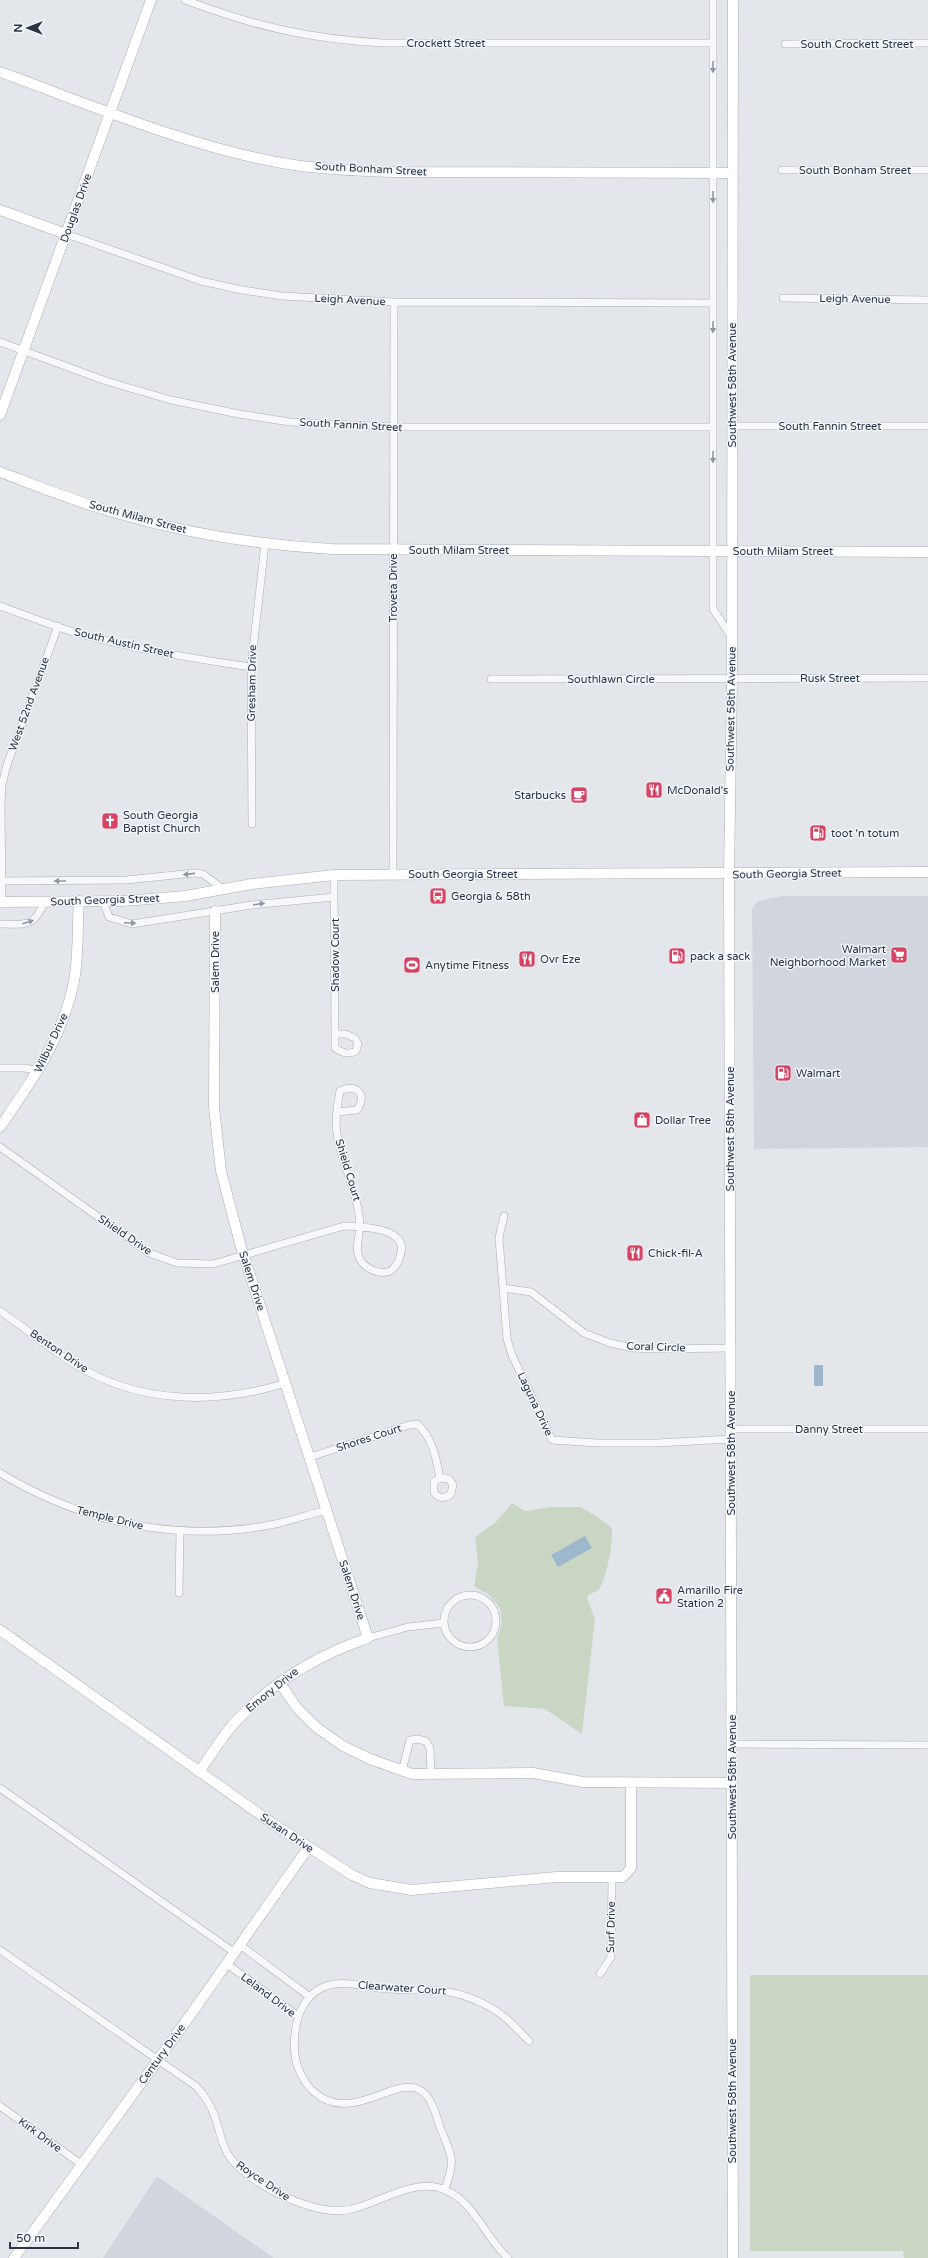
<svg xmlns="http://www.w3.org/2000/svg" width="928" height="2258" font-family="'Varela Round',sans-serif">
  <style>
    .built { fill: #d1d6de }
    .green { fill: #cad6c4 }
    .water { fill: #9db8cd }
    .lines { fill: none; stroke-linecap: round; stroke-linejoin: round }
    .street-casing { stroke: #a8aeb7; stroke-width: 8 }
    .secondary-casing { stroke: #a8aeb7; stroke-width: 11 }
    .street { stroke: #f6f8fa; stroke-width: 7 }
    .secondary { stroke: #fff; stroke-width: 10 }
    .oneway { fill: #9097a0 }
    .labels { text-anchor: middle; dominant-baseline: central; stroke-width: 3; stroke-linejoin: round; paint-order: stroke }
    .street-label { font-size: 11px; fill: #2a3645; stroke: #f3f6f9 }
    .poi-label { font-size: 11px; fill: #2a3645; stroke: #f3f6f9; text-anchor: start }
  </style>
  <rect width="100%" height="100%" fill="#e3e7ec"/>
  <path class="built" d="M783,896h145v251l-174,2 -2,-240 6,-8z
    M157,2176l117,82h-171z"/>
  <path class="green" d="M512,1503l13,8 27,-4h28l16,9 16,12c1,14 -5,50 -13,61 -3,3 -7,4 -11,6l-1,3 8,21 -13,115 -37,-25 -41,-3 -7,-67 5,-15 -2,-16 -12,-14 -14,-8 4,-22 -3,-27 21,-15z
    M750,1975h178v283h-24l-1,-7h-153z"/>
  <path class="water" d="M814,1365h9v21h-9z
    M585,1536l7,12 -34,19 -7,-12z"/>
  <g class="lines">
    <g class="street-casing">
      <path id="street" d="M185,0c69,26 124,39 198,43h330
        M713,0v609l18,27
        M785,44l143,-1
        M782,170h146
        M66,234l135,47 41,9 40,6 112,6 319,1
        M783,298l145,2
        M0,342l106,39 65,19 68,14 51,8 104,5h319
        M732,426h196
        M0,606c28,10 55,21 84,29 55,15 111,24 167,32
        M491,679l437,-1
        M252,824l-1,-157 14,-123
        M393,874l1,-572
        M334,875v22l1,137v14c8,5 13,7 21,3l2,-7 -3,-6 -10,-4h-10
        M0,881l126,-1 68,-7 9,1 20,15
        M103,901l6,16 23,7 120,-19 82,-8
        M2,902l-1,-98 1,-19 5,-20 51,-139
        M0,924c28,0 32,4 45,-22
        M0,1068h25l14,3
        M0,1147l149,106 28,10 36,1 131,-38 16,1c-1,-33 -18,-61 -23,-93 -2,-14 0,-29 3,-43 16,-8 28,3 17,19l-20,2
        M504,1216l-5,22 8,101 5,16 40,85 45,3h60l74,-4
        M360,1227c16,1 49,5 40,29 -1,5 -5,12 -10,15 -12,5 -29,-4 -32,-17 -2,-8 1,-19 2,-27z
        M503,1288l28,4 53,41 26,10 23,5 24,1 74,-1
        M0,1311c25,17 49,37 74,53 65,40 142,41 212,19
        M731,1429h197
        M310,1457l99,-32 8,-1c16,14 19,34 23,54l-6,4v10c4,7 11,7 17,2l2,-9 -4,-6 -9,-1
        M0,1473c84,51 183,71 280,50 15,-4 31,-9 46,-13
        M179,1593l1,-62
        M444 1621a26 26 0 1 1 52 0a26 26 0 1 1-52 0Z
        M368,1638l40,-11 35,-4
        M731,1744l197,1
        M402,1771l8,-31 7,-1 9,2 4,7 1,26
        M0,1788l235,165
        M240,1945l70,52
        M0,1950l197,137c4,5 8,10 11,15 12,18 10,41 24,58 22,27 86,58 120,49 29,-7 64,-32 93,-19 30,12 40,48 63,68
        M227,1964l71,52
        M600,1974l11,-17 1,-79
        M0,2106l81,58
        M445,2189c11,-31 7,-32 -5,-62 -4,-12 -8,-30 -20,-37 -24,-15 -69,35 -106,2 -10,-9 -17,-23 -19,-36 -3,-30 5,-66 39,-72 17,-3 37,4 54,5 42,3 60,-4 100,17 16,8 29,23 41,35"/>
    </g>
    <g class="secondary-casing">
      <path id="secondary" d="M0,72c94,34 196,78 294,93 34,5 67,6 100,7l338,1
        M0,210l66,24
        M0,415l151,-415
        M0,472c40,15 79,31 120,42 69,20 140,31 212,35l596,3
        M0,902l122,-1 28,-2 35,-3 67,-12 82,-9 594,-3
        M0,1127c32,-46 63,-90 74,-146 5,-26 3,-54 5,-80
        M0,1630l272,193 80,52 18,8 42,7 145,-13h66l8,-9v-84
        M280,1683l17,25 19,19 27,19 27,13 42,15 121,-1 50,9 149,1
        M199,1772c12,-17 24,-37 38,-52 37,-39 81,-65 131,-82l-127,-391 -20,-76 -7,-64 1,-196
        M14,2258l175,-241 119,-169
        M733,2258l-4,-1383 3,-197 1,-678"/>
    </g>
    <use href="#street" class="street"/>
    <use href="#secondary" class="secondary"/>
  </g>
  <defs><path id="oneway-solid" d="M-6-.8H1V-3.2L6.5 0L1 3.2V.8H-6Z"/></defs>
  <g class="oneway">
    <use href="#oneway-solid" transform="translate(713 67) rotate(90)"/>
    <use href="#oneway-solid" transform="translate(713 197) rotate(90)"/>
    <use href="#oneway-solid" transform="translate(713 327) rotate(90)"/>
    <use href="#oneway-solid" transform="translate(713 457) rotate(90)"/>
    <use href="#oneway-solid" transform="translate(189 874) rotate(174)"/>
    <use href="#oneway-solid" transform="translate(60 881) rotate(180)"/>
    <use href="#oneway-solid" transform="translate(259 904) rotate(-8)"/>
    <use href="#oneway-solid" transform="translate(28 922) rotate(-18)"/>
    <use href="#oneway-solid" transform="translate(130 923) rotate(3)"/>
  </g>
  <defs>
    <g id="restaurant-square" transform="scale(0.9)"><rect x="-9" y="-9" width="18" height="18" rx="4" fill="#d64364" stroke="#f3f6f9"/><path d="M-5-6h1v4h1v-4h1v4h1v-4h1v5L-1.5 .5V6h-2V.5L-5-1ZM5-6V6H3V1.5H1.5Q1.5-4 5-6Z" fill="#fff"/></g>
    <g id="cafe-square" transform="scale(0.9)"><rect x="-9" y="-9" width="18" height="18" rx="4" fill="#d64364" stroke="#f3f6f9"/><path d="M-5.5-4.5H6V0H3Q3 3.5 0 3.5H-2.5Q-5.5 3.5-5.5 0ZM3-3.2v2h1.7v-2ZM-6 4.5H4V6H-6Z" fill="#fff"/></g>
    <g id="church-square" transform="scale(0.9)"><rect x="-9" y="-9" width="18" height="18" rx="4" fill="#d64364" stroke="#f3f6f9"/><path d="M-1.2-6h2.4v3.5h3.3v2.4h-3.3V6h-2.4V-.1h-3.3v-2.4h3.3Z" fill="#fff"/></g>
    <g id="fuel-square" transform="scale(0.9)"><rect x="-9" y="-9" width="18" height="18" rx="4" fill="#d64364" stroke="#f3f6f9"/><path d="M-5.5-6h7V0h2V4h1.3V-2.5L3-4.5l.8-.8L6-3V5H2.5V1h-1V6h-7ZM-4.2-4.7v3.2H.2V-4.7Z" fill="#fff"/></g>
    <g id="bus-square" transform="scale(0.9)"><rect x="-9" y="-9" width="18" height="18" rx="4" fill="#d64364" stroke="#f3f6f9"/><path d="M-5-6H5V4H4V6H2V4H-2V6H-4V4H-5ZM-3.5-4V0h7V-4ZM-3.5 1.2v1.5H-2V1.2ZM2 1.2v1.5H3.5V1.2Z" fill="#fff"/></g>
    <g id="supermarket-square" transform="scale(0.9)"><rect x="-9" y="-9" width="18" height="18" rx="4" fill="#d64364" stroke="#f3f6f9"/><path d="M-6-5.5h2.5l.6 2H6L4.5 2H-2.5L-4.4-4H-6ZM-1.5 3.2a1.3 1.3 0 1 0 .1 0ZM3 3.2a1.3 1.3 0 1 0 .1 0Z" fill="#fff"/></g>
    <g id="stadium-square" transform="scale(0.9)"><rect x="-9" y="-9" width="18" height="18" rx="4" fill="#d64364" stroke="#f3f6f9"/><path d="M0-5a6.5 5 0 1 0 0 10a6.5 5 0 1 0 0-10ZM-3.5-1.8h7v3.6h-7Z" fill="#fff"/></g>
    <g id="shop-square" transform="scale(0.9)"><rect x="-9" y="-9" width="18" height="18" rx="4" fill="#d64364" stroke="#f3f6f9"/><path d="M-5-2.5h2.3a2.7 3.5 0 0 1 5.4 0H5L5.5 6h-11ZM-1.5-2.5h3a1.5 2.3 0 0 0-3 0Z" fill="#fff"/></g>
    <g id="civic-square" transform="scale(0.9)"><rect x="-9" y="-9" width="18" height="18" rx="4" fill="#d64364" stroke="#f3f6f9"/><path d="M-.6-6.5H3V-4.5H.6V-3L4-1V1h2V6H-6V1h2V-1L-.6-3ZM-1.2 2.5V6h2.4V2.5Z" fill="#fff"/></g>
  </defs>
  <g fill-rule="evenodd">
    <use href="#restaurant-square" x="654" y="790"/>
    <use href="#cafe-square" x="579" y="795"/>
    <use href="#church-square" x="110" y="821"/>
    <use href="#fuel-square" x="818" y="833"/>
    <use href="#bus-square" x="438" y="896"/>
    <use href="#supermarket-square" x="899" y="955"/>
    <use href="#fuel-square" x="677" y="956"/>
    <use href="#restaurant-square" x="527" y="959"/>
    <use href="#stadium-square" x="412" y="965"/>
    <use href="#fuel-square" x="783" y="1073"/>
    <use href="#shop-square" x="642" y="1120"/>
    <use href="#restaurant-square" x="635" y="1253"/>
    <use href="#civic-square" x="664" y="1596"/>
  </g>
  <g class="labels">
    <g class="street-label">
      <text x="446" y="43">Crockett Street</text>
      <text x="857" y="44">South Crockett Street</text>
      <text transform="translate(371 169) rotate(3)">South Bonham Street</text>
      <text x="855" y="170">South Bonham Street</text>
      <text transform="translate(76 208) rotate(-70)">Douglas Drive</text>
      <text transform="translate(855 299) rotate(1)">Leigh Avenue</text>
      <text transform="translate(350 300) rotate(3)">Leigh Avenue</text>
      <text transform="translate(732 385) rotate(-90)">Southwest 58th Avenue</text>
      <text transform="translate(351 425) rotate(3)">South Fannin Street</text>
      <text x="830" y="426">South Fannin Street</text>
      <text transform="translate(138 517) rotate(15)">South Milam Street</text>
      <text x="459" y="550">South Milam Street</text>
      <text x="783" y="551">South Milam Street</text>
      <text transform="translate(393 588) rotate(-90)">Troveta Drive</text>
      <text transform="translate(124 643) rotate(13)">South Austin Street</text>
      <text x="830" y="678">Rusk Street</text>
      <text x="611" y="679">Southlawn Circle</text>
      <text transform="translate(252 683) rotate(-89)">Gresham Drive</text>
      <text transform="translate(29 704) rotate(-70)">West 52nd Avenue</text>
      <text transform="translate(731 709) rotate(-89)">Southwest 58th Avenue</text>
      <text x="463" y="874">South Georgia Street</text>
      <text transform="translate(787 874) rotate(-1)">South Georgia Street</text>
      <text transform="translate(105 900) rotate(-2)">South Georgia Street</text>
      <text transform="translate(335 955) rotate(-90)">Shadow Court</text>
      <text transform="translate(215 962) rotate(-90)">Salem Drive</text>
      <text transform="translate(51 1043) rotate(-65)">Wilbur Drive</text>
      <text transform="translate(730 1129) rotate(-90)">Southwest 58th Avenue</text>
      <text transform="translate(348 1170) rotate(73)">Shield Court</text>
      <text transform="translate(125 1235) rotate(34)">Shield Drive</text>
      <text transform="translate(252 1281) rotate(72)">Salem Drive</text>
      <text transform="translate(656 1347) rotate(2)">Coral Circle</text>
      <text transform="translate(59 1351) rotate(34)">Benton Drive</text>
      <text transform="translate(535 1404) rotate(65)">Laguna Drive</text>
      <text x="829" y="1429">Danny Street</text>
      <text transform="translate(369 1438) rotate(-18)">Shores Court</text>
      <text transform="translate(731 1453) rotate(-90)">Southwest 58th Avenue</text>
      <text transform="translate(110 1518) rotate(14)">Temple Drive</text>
      <text transform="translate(352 1590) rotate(72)">Salem Drive</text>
      <text transform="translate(272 1690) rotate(-39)">Emory Drive</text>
      <text transform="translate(732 1777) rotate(-90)">Southwest 58th Avenue</text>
      <text transform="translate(287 1833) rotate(34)">Susan Drive</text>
      <text transform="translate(611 1927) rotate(-89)">Surf Drive</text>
      <text transform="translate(402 1988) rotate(4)">Clearwater Court</text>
      <text transform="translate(268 1995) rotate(37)">Leland Drive</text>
      <text transform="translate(162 2054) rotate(-54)">Century Drive</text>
      <text transform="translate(732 2101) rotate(-90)">Southwest 58th Avenue</text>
      <text transform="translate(40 2135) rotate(36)">Kirk Drive</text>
      <text transform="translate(263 2181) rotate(34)">Royce Drive</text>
    </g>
    <g class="poi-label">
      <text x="667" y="790">McDonald's</text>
      <text x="566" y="795" text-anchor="end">Starbucks</text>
      <text x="123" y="815">South Georgia<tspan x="123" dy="13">Baptist Church</tspan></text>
      <text x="831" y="833">toot 'n totum</text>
      <text x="451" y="896">Georgia &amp; 58th</text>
      <text x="886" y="949" text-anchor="end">Walmart<tspan x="886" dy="13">Neighborhood Market</tspan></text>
      <text x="690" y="956">pack a sack</text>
      <text x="540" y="959">Ovr Eze</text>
      <text x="425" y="965">Anytime Fitness</text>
      <text x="796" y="1073">Walmart</text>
      <text x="655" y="1120">Dollar Tree</text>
      <text x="648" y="1253">Chick-fil-A</text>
      <text x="677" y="1590">Amarillo Fire<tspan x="677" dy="13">Station 2</tspan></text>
    </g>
  </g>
  <g transform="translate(28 28) rotate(270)" stroke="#f3f6f9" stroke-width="3" paint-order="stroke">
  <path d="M0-3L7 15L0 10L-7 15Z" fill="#2a3645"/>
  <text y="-6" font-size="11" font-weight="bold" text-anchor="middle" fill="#2a3645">N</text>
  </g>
  <path d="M10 2242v6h68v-6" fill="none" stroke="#2a3645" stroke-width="2"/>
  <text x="16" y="2242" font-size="12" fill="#2a3645" stroke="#f3f6f9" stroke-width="3" paint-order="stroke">50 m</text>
</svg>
